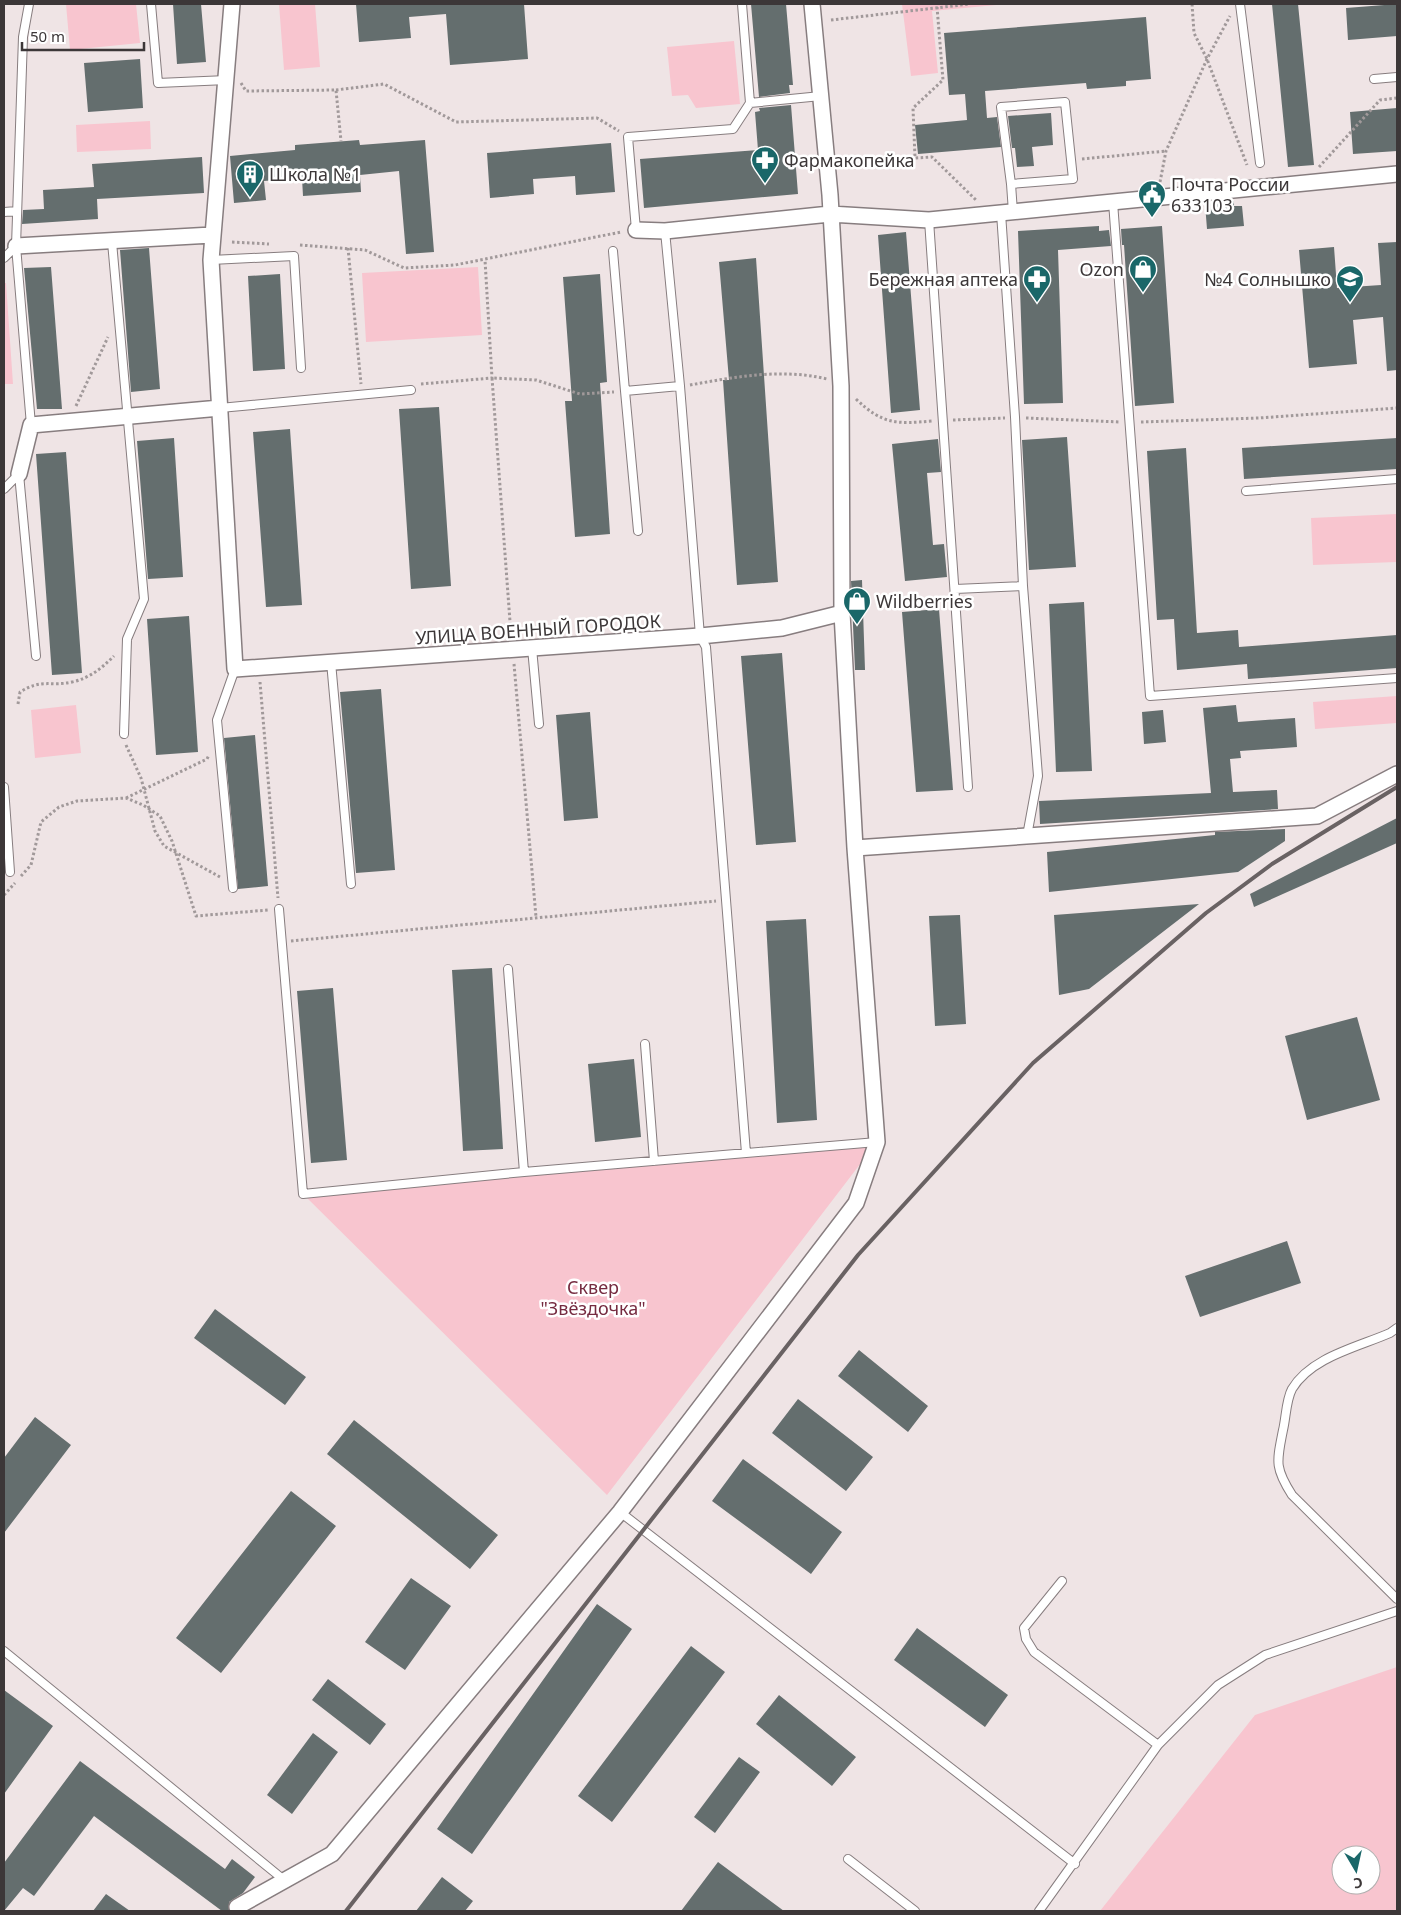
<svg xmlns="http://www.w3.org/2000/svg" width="1401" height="1915" font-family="'Noto Sans',sans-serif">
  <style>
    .green { fill: #f8c5cf; fill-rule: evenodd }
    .building { fill: #646e6e }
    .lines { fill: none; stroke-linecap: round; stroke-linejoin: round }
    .service-casing { stroke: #877d7f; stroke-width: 10 }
    .minor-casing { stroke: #877d7f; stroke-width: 18 }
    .path { stroke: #a1999a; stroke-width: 3; stroke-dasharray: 2.5 2.5; stroke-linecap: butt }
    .service { stroke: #fff; stroke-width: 8 }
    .minor { stroke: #fff; stroke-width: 15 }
    .rail { stroke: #696263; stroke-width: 4 }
    .labels { text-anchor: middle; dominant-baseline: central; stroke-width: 5; stroke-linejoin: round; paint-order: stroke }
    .poi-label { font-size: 18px; fill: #3c3738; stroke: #fff; text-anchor: start }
    .street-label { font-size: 18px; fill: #3c3738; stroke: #fff }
    .park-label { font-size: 18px; fill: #752b40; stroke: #fff }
  </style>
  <rect width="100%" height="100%" fill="#efe4e5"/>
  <path class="green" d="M66,4h70l4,39 -70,7z
    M279,4h36l5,63 -36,3z
    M902,4h105l-75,7 6,62 -27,3z
    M734,41l6,63 -44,4 -8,-13 -16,1 -5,-49z
    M150,121l1,28 -74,3 -1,-27z
    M478,267l4,68 -116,7 -4,-69z
    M4,283h2l7,101h-9z
    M1397,514v48l-84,3 -2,-47z
    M1397,696v27l-82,6 -2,-27z
    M76,705l5,48 -46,5 -4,-48z
    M877,1142l-270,353 -304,-301z
    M1397,1667v244h-297l155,-196zM1341,1855h30v30h-30z"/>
  <path class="building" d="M173,4h28l5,58 -29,2z
    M356,4h168l4,55 -78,6 -4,-51 -37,3 2,21 -52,4z
    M751,4h35l7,81h-4l1,8 -31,4z
    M1272,4h26l16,161 -26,2z
    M1397,4v32l-49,4 -2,-32z
    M1146,17l5,62 -25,2v5l-39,3 -1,-6 -101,8 2,27 10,-1 4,30 -83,7 -3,-29 52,-5 -2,-26 -16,1 -5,-62z
    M140,59l3,49 -55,4 -4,-49z
    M791,105l7,89 -154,14 -4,-49 118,-9 -3,-38 5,-1 -1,-3z
    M1397,108v43l-44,3 -3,-42z
    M1051,113l2,32 -21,2 2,19 -17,1 -2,-19h-3l-4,-32z
    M359,140l1,5 65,-5 9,112 -28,2 -7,-83 -39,4 1,17 -58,4 -1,-18 -38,3 2,19 -32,3 -4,-47 65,-6v-5z
    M611,143l4,49 -39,3 -1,-19 -42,3 1,15 -44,4 -3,-45z
    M202,157l2,36 -107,6 1,20 -76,5 1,-14 21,-1 -1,-19 51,-3 -2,-23z
    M1234,201v5h8l2,20 -37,3 -2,-25z
    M1099,226v5l10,-1 2,16 -53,4 5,153 -39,1 -6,-173z
    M1162,226l12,177 -39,3 -11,-161h-2l-1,-16z
    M906,232l14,178 -29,3 -13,-178z
    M1397,242v128l-10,1 -4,-54 -30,3 4,44 -48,4 -10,-118 35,-3 3,41 44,-3 -3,-42z
    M149,248l11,141 -29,3 -11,-142z
    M756,258l22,324 -41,3 -14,-205h6l-10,-118z
    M51,267l11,142h-25l-13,-141z
    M280,274l5,95 -32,2 -5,-95z
    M600,274l7,108 -7,1 10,151 -35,3 -10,-136h7l-9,-124z
    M439,407l12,179 -40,3 -12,-180z
    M290,429l12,176 -36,2 -13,-175z
    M1067,437l9,130 -47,3 -7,-130z
    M174,438l9,139 -35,2 -11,-138z
    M1397,438v31l-153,10 -2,-31z
    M938,439l3,33 -14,1 6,72 11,-1 3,33 -42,4 -13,-137z
    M1186,448l11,185 41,-3 1,17 158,-12v33l-149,11 -1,-15 -70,6 -3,-51 -17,1 -10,-169z
    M66,452l16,221 -30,2 -16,-221z
    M862,580l3,90h-10l-4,-89z
    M1084,602l8,169 -36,1 -7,-168z
    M939,609l14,181 -37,2 -14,-180z
    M189,616l9,136 -42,3 -9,-136z
    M782,653l14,189 -40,3 -15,-189z
    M381,689l14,181 -39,3 -16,-181z
    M1236,705l2,17 57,-4 2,29 -57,4 1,7 -11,1 3,33 44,-2 1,19 -238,15 -1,-23 172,-8 -8,-85z
    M1163,710l3,32 -22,2 -2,-32z
    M590,712l8,106 -34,3 -8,-106z
    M255,735l13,151 -30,3 -14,-151z
    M1397,818v25l-143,64 -4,-13z
    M1285,829v12l-47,31 -189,20 -2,-40 168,-17v-3z
    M1199,904l-110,85 -30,6 -5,-80z
    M960,915l6,109 -31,2 -6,-110z
    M806,919l11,201 -40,3 -11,-202z
    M492,968l11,181 -40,2 -11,-181z
    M333,988l14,172 -36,3 -14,-172z
    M1357,1017l23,83 -73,20 -22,-84z
    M634,1059l7,78 -46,5 -7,-78z
    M1287,1241l14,42 -101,34 -15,-41z
    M215,1309l91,68 -21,28 -91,-67z
    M859,1350l69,56 -20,26 -70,-56z
    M798,1399l75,58 -27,34 -74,-58z
    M35,1417l36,28 -67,88v-75z
    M354,1420l144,115 -28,34 -143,-115z
    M743,1459l99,73 -31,42 -99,-73z
    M291,1491l45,35 -115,147 -45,-35z
    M411,1578l40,28 -46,64 -40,-28z
    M597,1604l35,25 -160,225 -35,-25z
    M917,1628l91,67 -23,32 -91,-67z
    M691,1646l34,26 -113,150 -34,-26z
    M328,1679l58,45 -16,21 -58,-45z
    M4,1690l49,36 -49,68z
    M779,1695l77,62 -24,29 -76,-62z
    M313,1733l25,19 -46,62 -25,-19z
    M739,1757l21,15 -45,61 -21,-16z
    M80,1761l145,108 7,-10 23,18 -12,16 -14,9v9h-7l-128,-95 -60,80 -11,-8 -19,23v-48z
    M718,1862l66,49h-103z
    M442,1877l31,24 -8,10h-49z
    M106,1894l24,17h-37z"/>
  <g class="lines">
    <g class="service-casing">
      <path id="service" d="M29,4l-6,33 -7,209 15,179
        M151,4l7,79 69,-3
        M742,4l8,99
        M1240,4l20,159
        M1374,79l23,-2
        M1011,184l-10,-77 64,-5 8,77 -62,5 2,28
        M1113,202l37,494 247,-18
        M4,212l13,-1
        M1001,213l14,204 8,169 15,190 -11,60
        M929,220l39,567
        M636,230l-8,-93 105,-8 17,-26 71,-7
        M665,231l15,155 20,250 6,11 40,506
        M112,242l32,357 -17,40 -3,95
        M613,251l12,140
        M4,258l12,-12
        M211,260l83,-4 7,112
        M220,408l191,-18
        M19,474l17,182
        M4,489l15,-15
        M1246,491l151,-12
        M638,531l-13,-140 55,-5
        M955,589l68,-3
        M532,648l7,76
        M331,662l20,222
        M4,787l6,85
        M233,888l-16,-168 18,-51
        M279,909l24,285 221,-22 353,-30
        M508,969l16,203
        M645,1044l9,117
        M1397,1328l-7,5c-32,14 -79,24 -98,56 -6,11 -6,29 -9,41 -6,31 -9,37 9,65l105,104
        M620,1512l455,352
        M1062,1581l-38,47 2,11 8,13 124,93
        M4,1651l280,229
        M848,1859l67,52
        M1039,1911l119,-166 60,-60 47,-30 132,-44"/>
    </g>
    <g class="minor-casing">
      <path id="minor" d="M232,4l-21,256 24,409 465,-33 82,-8 60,-15
        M636,230l29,1 165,-17 99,6 468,-46
        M16,246l196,-11
        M19,474l12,-49 189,-17
        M855,848l462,-32 80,-42
        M237,1907l95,-53 288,-342 236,-309 21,-61 -22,-294 -13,-235 -1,-227 -11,-191 -18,-191"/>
    </g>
    <path class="path" d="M1192,4l2,29 13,26 40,106
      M937,7l6,73 -30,28 2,50 17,-1 44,43
      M831,20l139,-16
      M241,83l5,8 90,-1 5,51
      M336,90l48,-6 72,38 141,-4 22,13
      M1082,159l84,-8
      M1319,167l61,-67 17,-2
      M1160,182l6,-31 41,-92 23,-43
      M232,242l37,2
      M300,245l65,5 39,18 51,-3 166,-33
      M348,248l13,136
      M421,384l71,-6 -7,-118
      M690,385c45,-8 91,-17 137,-6
      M856,399c27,26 41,25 76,22
      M76,406l32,-69
      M1026,418l94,4
      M953,420l52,-2
      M1141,422l118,-4 138,-10
      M511,635l-19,-257 44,2 44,14 34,-2
      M514,664l22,253
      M260,682l18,216
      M18,704l2,-12c23,-14 30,-5 52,-10 18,-4 30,-14 42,-26
      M126,745l15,33 14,53 9,15 56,31
      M126,798l81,-39 2,-4
      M21,876l10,-11 10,-43 18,-15 18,-6 49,-3 17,7 17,11 12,25 24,75 72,-6
      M4,895l11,-12
      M291,941l425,-40"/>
    <use href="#service" class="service"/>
    <use href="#minor" class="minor"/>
    <path class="rail" d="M346,1911l512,-656 175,-192 173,-150 66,-49 125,-77"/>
  </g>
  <defs>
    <g id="pharmacy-pin" transform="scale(1.4375)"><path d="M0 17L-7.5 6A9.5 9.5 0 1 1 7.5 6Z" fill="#1a6769" stroke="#fff"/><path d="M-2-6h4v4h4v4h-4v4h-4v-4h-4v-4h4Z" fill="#fff"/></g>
    <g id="building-pin" transform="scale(1.4375)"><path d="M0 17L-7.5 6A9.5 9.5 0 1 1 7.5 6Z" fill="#1a6769" stroke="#fff"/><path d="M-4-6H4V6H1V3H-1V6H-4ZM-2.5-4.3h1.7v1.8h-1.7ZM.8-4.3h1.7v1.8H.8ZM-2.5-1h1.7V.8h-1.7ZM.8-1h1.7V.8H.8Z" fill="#fff"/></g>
    <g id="civic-pin" transform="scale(1.4375)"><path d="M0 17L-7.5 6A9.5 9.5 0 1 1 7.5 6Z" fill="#1a6769" stroke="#fff"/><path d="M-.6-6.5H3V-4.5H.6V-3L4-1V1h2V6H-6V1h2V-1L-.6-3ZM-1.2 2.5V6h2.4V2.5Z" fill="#fff"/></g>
    <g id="shop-pin" transform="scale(1.4375)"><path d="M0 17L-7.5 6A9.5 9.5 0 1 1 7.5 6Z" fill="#1a6769" stroke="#fff"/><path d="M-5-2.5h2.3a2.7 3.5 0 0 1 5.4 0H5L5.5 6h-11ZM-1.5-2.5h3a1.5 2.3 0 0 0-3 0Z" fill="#fff"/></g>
    <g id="school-pin" transform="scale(1.4375)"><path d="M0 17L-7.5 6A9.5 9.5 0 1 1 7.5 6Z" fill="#1a6769" stroke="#fff"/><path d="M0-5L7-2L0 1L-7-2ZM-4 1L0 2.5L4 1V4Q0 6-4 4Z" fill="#fff"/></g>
  </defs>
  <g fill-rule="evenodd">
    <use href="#pharmacy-pin" x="765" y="160"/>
    <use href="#building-pin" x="250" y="174"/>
    <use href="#civic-pin" x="1152" y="194"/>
    <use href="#shop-pin" x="1143" y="269"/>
    <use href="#pharmacy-pin" x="1037" y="279"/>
    <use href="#school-pin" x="1350" y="279"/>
    <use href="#shop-pin" x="857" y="601"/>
  </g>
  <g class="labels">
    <g class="poi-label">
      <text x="784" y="160">Фармакопейка</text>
      <text x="269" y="174">Школа №1</text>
      <text x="1171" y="184">Почта России<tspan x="1171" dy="21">633103</tspan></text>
      <text x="1124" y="269" text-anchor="end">Ozon</text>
      <text x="1018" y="279" text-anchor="end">Бережная аптека</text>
      <text x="1331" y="279" text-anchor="end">№4 Солнышко</text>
      <text x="876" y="601">Wildberries</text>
    </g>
    <g class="street-label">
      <text transform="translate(538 629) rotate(-4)">УЛИЦА ВОЕННЫЙ ГОРОДОК</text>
    </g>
    <g class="park-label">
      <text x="593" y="1287">Сквер<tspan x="593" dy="21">"Звёздочка"</tspan></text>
    </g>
  </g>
  <rect width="1401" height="1915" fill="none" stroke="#3c3738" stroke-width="10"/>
  <g transform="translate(1356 1870) rotate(171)"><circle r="24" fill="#ffffff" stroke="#b1afaf"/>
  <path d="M0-4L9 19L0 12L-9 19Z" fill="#1a6769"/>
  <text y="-8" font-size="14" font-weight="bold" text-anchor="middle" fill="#3c3738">С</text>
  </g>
  <path d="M22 42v8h122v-8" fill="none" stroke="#3c3738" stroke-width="2.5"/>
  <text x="30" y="42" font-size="15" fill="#3c3738" stroke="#ffffff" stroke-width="4" paint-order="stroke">50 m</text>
</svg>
